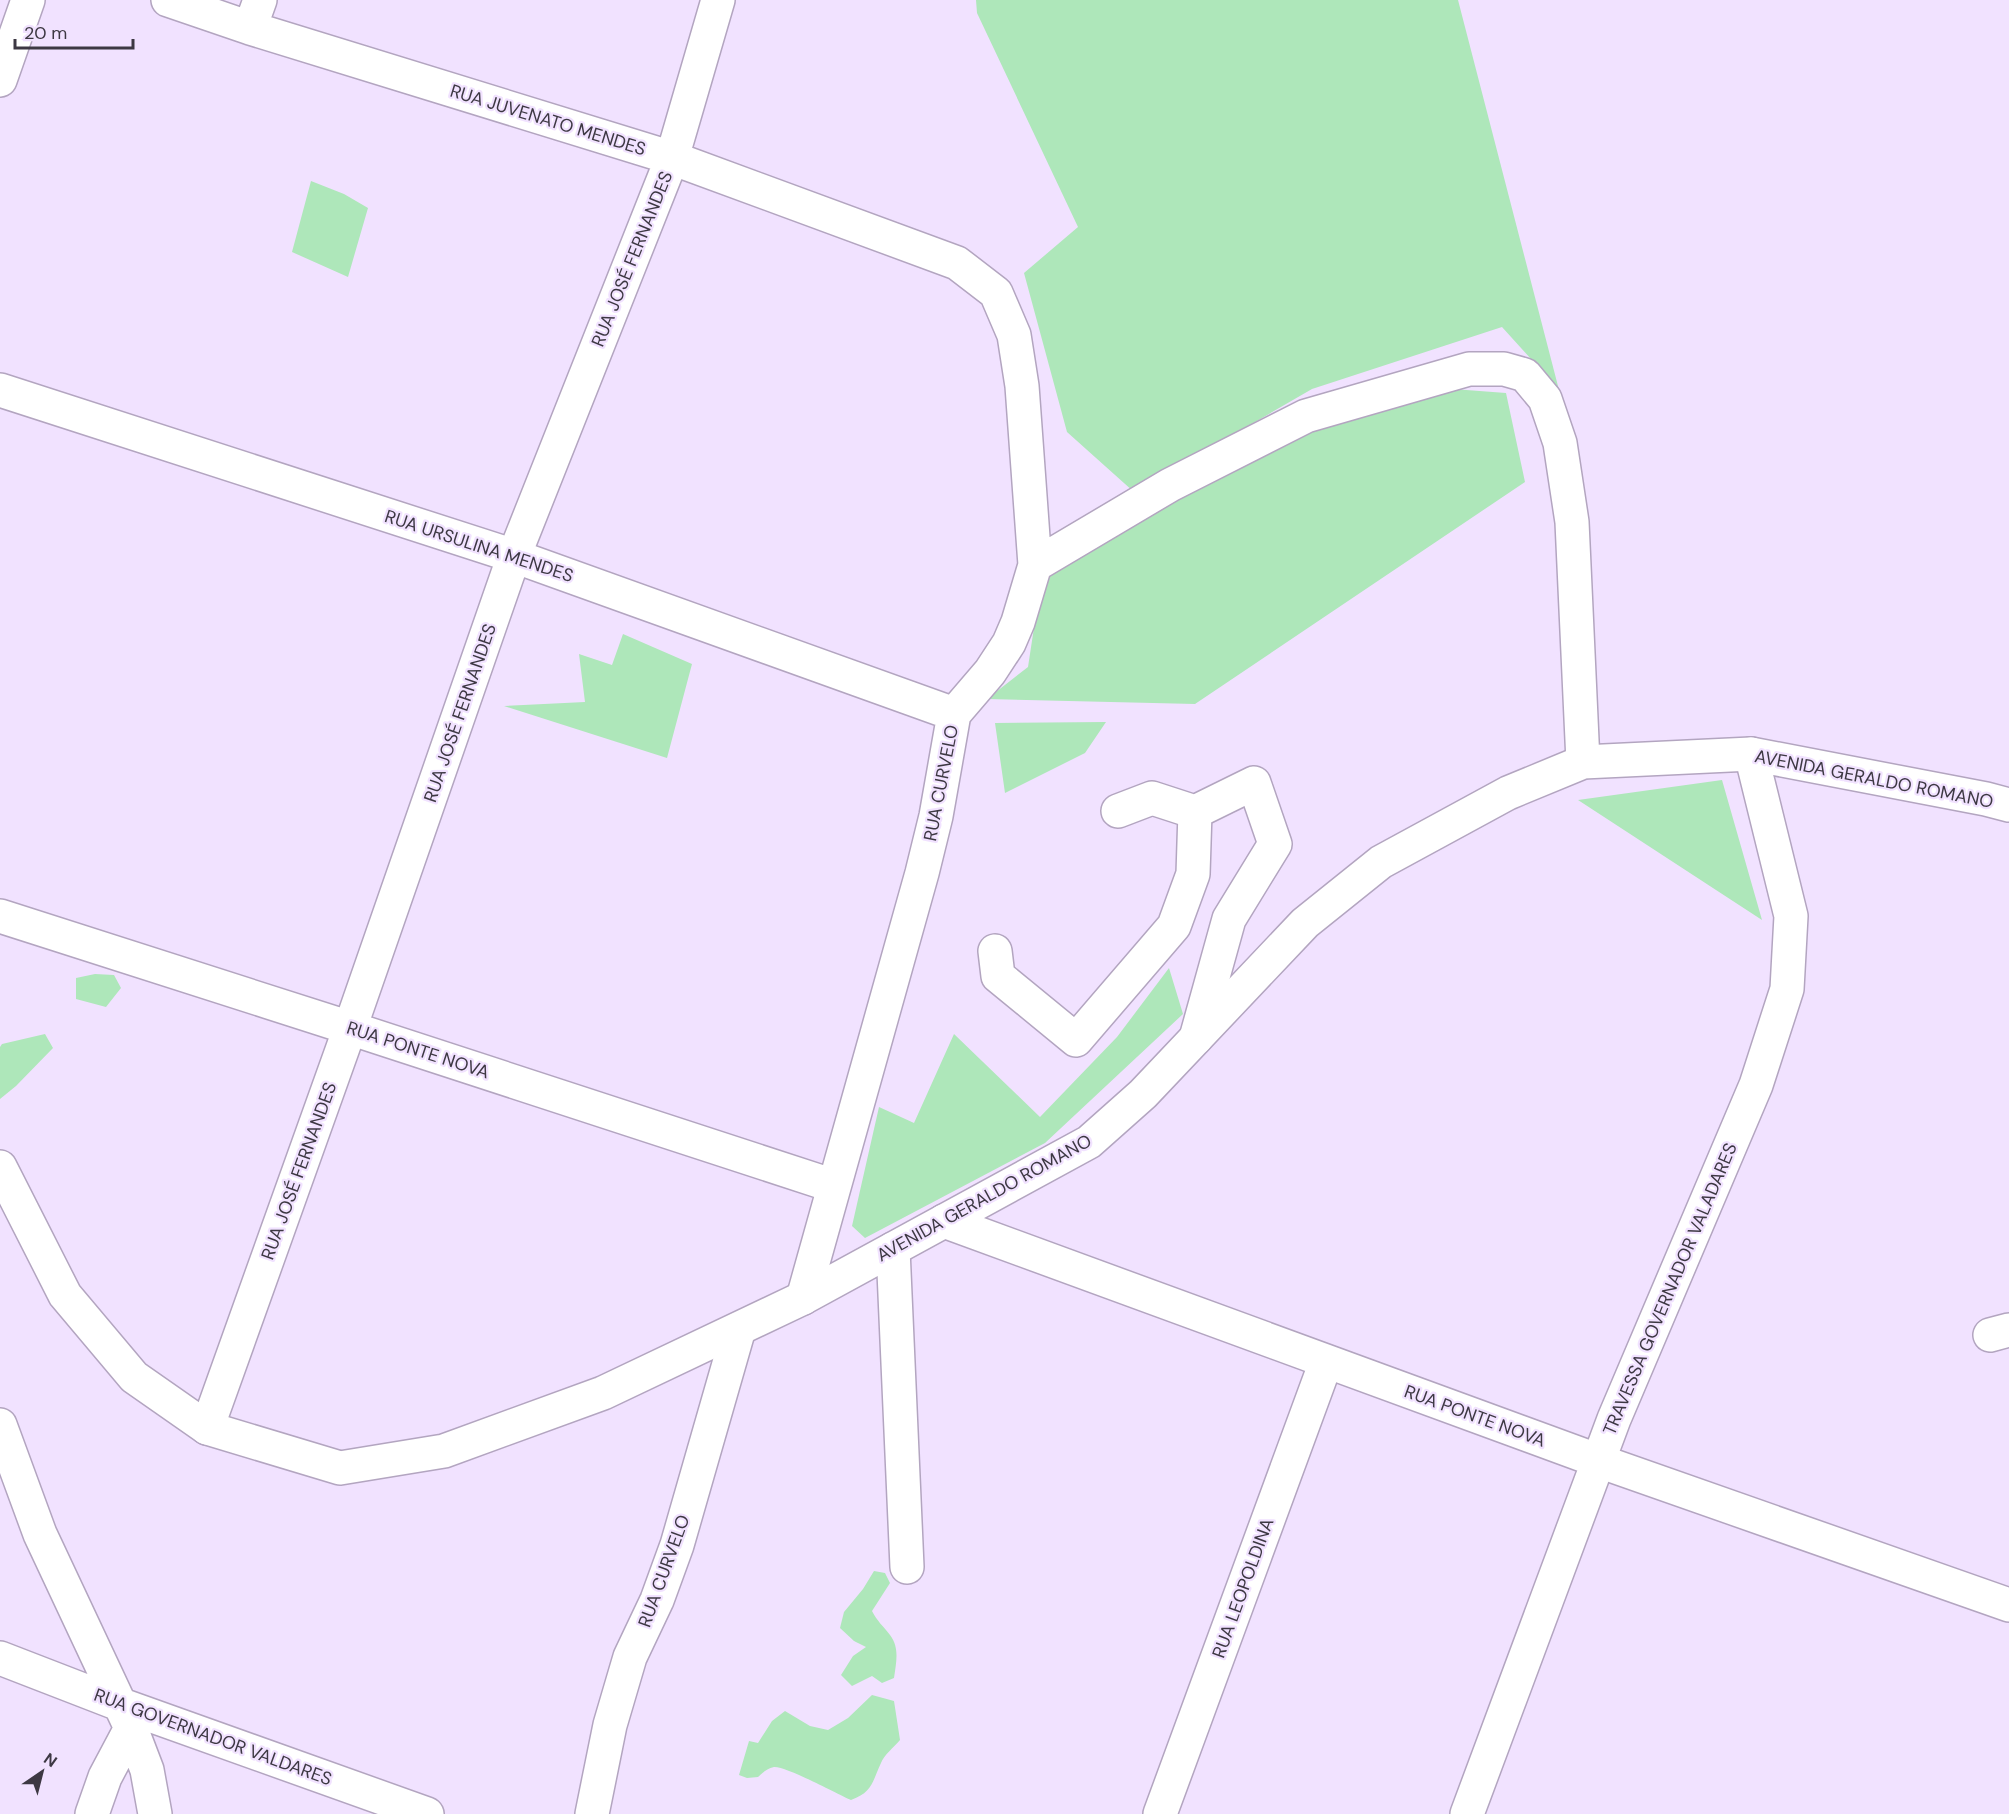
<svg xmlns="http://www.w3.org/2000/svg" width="2009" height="1814" font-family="'DM Sans',sans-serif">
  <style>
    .green { fill: #aee7ba }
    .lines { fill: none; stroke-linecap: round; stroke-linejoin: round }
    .minor-casing { stroke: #b3a5c0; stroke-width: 36 }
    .major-casing { stroke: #b3a5c0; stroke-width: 36 }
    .minor { stroke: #fff; stroke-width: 33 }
    .major { stroke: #fff; stroke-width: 33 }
    .labels { text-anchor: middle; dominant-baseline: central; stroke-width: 4.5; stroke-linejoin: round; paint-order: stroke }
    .street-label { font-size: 18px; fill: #3d3843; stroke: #f1e2ff }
  </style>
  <rect width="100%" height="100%" fill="#f1e2ff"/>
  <path class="green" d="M976,0h482l101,390 -57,-63 -190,62 -178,103 -67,-60 -43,-159 54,-46 -101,-214z
    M311,181l33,13 24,14 -20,69 -56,-25z
    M1453,389l53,4 19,89 -330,222 -208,-5 41,-32 14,-92 202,-119 131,-51z
    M623,634l69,30 -25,94 -163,-52 81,-4 -6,-48 33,11z
    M1106,722l-21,31 -80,40 -10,-70z
    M1722,780l40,140 -184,-120z
    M1169,968l14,46 -138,129 -180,95 -13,-12 27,-119 35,16 40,-89 86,83 77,-80z
    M95,974l19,1 7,13 -15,19 -30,-8v-21z
    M45,1034l8,14 -37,38 -16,13v-52l2,-3z
    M874,1571l11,2 5,10 -18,28c5,10 11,15 18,24 10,13 6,28 4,43l-12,5 -10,-7 -20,10 -11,-11 12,-19 13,-9 -12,-6 -14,-13 4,-16 19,-23z
    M872,1695l22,6 6,39c-6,7 -16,15 -19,23 -9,19 -8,29 -30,37 -14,-6 -65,-34 -77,-33 -7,1 -11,6 -16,10l-11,1 -8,-3 10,-34 9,2 14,-22 13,-10 25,15 18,4 20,-12z"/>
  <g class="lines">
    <g class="minor-casing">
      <path id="minor" d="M168,0l82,28 422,130 285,105 39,30 18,42 8,51 13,179 -17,57 -9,21 -19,29 -36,42 -18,102 -14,57 -119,425
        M250,28l10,-28
        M0,80l28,-80
        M0,390l514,166 440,158
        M1035,565l135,-80 136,-69 163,-47h35l21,6 20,24 15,44 12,79 11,240
        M1118,811l34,-13 43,14 59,-29 21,61 -46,75 -33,119
        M0,916l350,112 484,158
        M995,951l3,25 78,64 98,-114 19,-52 2,-62
        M944,1221l655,240 410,144
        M893,1249l14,318
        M1990,1335l19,-5
        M0,1425l40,109 91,194 16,42 8,44
        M207,1428l143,-400 164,-472 158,-398 46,-158
        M0,1658l119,46 308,110
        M92,1814l13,-37 26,-49
        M592,1814l18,-89 20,-68 27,-57 20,-55 62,-216
        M1160,1814l166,-452
        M1467,1814l147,-395 142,-334 31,-96 4,-73 -40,-162"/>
    </g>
    <g class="major-casing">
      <path id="major" d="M0,1167l65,128 69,82 73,51 133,40 104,-17 159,-58 200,-95 286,-156 54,-48 162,-171 76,-61 127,-69 75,-31 168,-8 235,45 23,6"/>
    </g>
    <use href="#minor" class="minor"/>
    <use href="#major" class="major"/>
  </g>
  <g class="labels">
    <g class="street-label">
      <text transform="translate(548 120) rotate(17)">RUA JUVENATO MENDES</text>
      <text transform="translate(632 259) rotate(-68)">RUA JOSÉ FERNANDES</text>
      <text transform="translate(479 546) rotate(18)">RUA URSULINA MENDES</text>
      <text transform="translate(460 713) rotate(-71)">RUA JOSÉ FERNANDES</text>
      <text transform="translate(1874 779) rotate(11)">AVENIDA GERALDO ROMANO</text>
      <text transform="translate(941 783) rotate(-79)">RUA CURVELO</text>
      <text transform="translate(418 1050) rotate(18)">RUA PONTE NOVA</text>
      <text transform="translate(299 1171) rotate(-70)">RUA JOSÉ FERNANDES</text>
      <text transform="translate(984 1198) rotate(-29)">AVENIDA GERALDO ROMANO</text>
      <text transform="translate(1670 1289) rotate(-67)">TRAVESSA GOVERNADOR VALADARES</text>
      <text transform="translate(1475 1416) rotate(20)">RUA PONTE NOVA</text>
      <text transform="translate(664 1571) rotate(-70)">RUA CURVELO</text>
      <text transform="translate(1243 1588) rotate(-70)">RUA LEOPOLDINA</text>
      <text transform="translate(213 1737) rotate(20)">RUA GOVERNADOR VALDARES</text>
    </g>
  </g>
  <g transform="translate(42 1772) rotate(35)" stroke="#f1e2ff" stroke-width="4.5" paint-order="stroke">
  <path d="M0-4.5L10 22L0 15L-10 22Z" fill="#3d3843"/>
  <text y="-9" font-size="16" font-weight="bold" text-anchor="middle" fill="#3d3843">N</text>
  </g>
  <path d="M15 39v9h118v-9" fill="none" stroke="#3d3843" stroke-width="3"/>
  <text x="24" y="39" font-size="18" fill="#3d3843" stroke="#f1e2ff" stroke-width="4.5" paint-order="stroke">20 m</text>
</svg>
